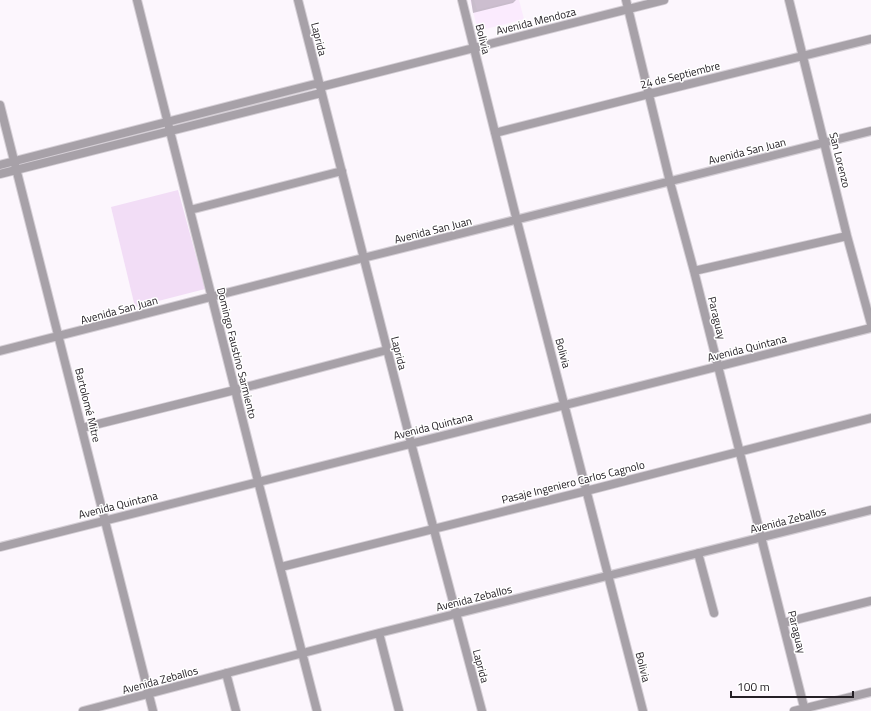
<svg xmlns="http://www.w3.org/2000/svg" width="871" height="711" font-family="'Titillium Web',sans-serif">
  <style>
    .built { fill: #fbebfe }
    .green { fill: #f2ddf6 }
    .shadow { fill: #0003 }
    .building { fill: #ccbecf }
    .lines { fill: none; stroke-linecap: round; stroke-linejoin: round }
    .street-casing { stroke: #d5cfd6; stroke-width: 10 }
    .street { stroke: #a7a1a8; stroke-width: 8 }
    .labels { text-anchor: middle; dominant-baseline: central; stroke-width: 3; stroke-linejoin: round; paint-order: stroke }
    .street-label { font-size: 11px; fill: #252026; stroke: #fff }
  </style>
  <rect width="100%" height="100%" fill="#fcf6fd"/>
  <path class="built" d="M470,0h49l5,19 -46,12z"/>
  <path class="green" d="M178,190l27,99 -70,18 -24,-100z"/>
  <path class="shadow" d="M471,0h45l-3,3 -40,10z"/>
  <path class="building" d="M474,0h40v1l-37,9z"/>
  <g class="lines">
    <g class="street-casing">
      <path id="street" d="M137,0l121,481 59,230
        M298,0l113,443 71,268
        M462,0l55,221 126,490
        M626,0l44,182 24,89 111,440
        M789,0l58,236 24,88
        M320,87l344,-87
        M0,105l153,606
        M495,133l154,-39 222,-55
        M0,165l319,-82
        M0,174l321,-81
        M190,210l152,-39
        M694,271l153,-35
        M0,351l363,-93 508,-127
        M82,428l153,-38 152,-40
        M0,547l871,-219
        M698,553l16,60
        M281,567l305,-76 285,-73
        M783,623l88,-22
        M379,633l20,78
        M226,673l10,38
        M83,711l296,-78 492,-123
        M794,711l77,-19"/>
    </g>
    <use href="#street" class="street"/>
  </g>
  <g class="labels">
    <g class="street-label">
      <text transform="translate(536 21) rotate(-14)">Avenida Mendoza</text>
      <text transform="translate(319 39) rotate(76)">Laprida</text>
      <text transform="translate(483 39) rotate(76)">Bolivia</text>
      <text transform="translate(680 75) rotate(-14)">24 de Septiembre</text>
      <text transform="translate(747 151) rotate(-14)">Avenida San Juan</text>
      <text transform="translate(840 160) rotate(76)">San Lorenzo</text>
      <text transform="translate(433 230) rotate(-14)">Avenida San Juan</text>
      <text transform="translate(119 310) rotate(-15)">Avenida San Juan</text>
      <text transform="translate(717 318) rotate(76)">Paraguay</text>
      <text transform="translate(747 348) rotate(-14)">Avenida Quintana</text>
      <text transform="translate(237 353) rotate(76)">Domingo Faustino Sarmiento</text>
      <text transform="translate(399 353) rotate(76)">Laprida</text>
      <text transform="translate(563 353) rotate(75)">Bolivia</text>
      <text transform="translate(88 405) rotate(76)">Bartolomé Mitre</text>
      <text transform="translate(433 426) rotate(-14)">Avenida Quintana</text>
      <text transform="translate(573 482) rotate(-14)">Pasaje Ingeniero Carlos Cagnolo</text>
      <text transform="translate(118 505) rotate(-14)">Avenida Quintana</text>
      <text transform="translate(788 520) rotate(-14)">Avenida Zeballos</text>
      <text transform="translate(474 598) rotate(-14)">Avenida Zeballos</text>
      <text transform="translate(797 632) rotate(76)">Paraguay</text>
      <text transform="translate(481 666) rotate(75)">Laprida</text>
      <text transform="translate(643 667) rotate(76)">Bolivia</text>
      <text transform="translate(160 680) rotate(-15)">Avenida Zeballos</text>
    </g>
  </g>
  <path d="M731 691v6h122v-6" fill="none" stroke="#252026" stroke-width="2"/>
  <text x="737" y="691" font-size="12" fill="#252026" stroke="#ffffff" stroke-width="3" paint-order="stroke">100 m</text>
</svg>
